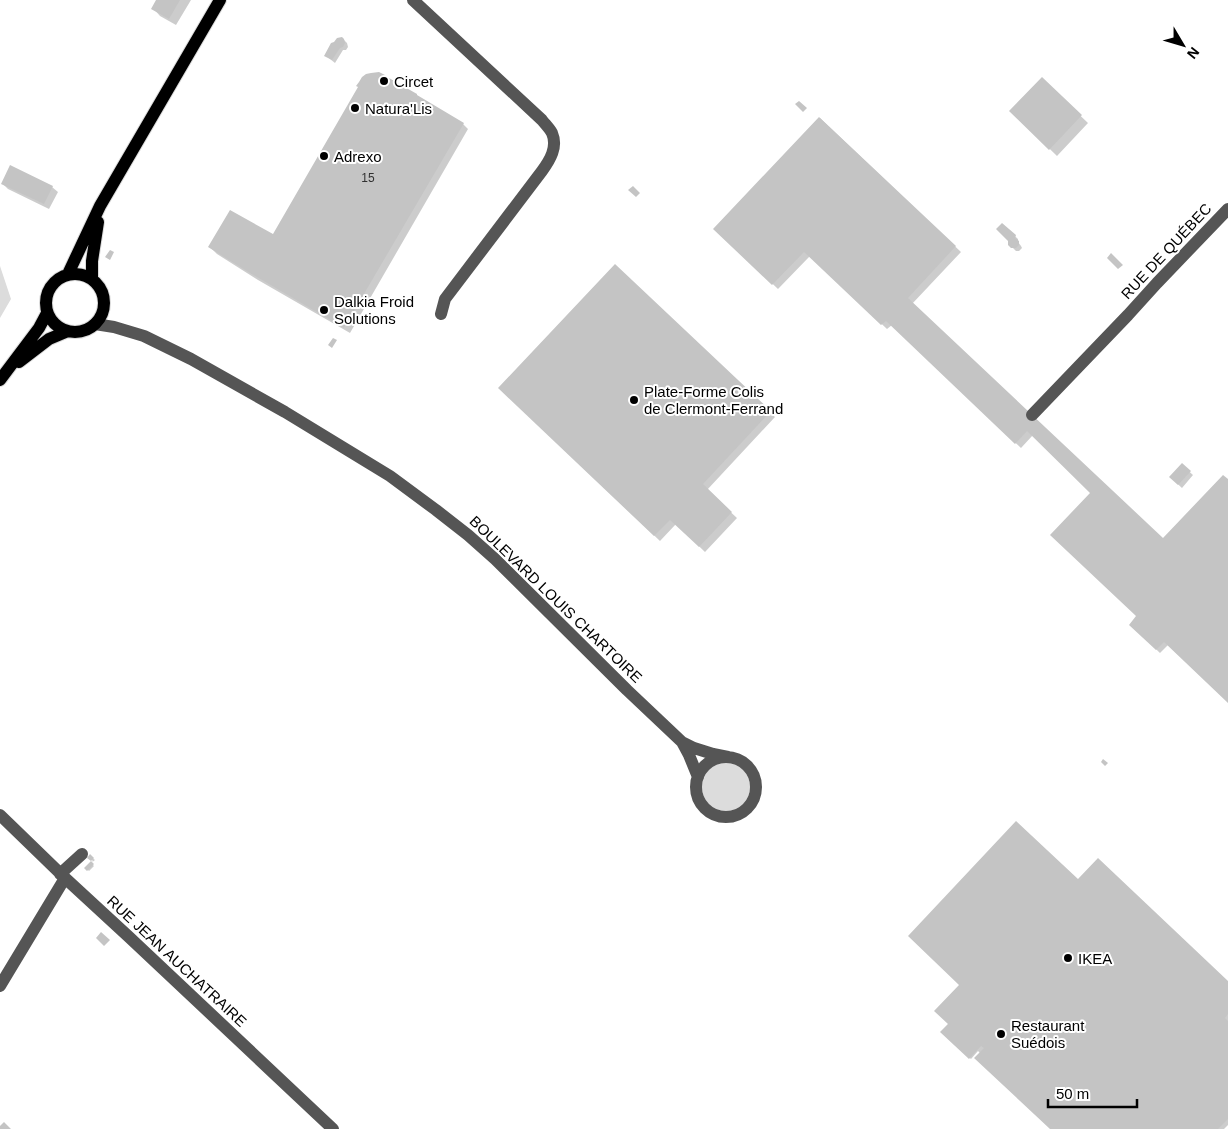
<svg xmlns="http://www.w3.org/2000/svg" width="1228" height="1129" viewBox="0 0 1228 1129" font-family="Arial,sans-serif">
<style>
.green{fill:#dcdcdc}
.shadow{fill:#0003}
.building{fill:#c4c4c4}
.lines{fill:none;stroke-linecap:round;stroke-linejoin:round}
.major-casing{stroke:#dbdbdb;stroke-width:14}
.minor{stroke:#555;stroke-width:12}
.major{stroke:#000;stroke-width:12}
.poi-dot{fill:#000;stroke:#fff;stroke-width:2}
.labels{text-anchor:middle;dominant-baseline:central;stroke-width:4;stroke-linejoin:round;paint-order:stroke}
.number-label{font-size:12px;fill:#313131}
.poi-label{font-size:15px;fill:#000;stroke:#fff;text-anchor:start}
.street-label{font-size:15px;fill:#000;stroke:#fff}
</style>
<rect width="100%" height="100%" fill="#fff"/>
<path class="green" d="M 0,266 L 11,299 L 0,318 Z
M702 787a24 24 0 1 1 48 0a24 24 0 1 1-48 0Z"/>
<path class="shadow" d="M 158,0 L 191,0 L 176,25 L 160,16 L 153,8 Z
M 344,40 L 347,43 L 348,47 L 346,50 L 343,50 L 335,63 L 325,55 Z
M 384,76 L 389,81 L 463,124 L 468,129 L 350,333 L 258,280 L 217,254 L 210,247 L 273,236 Z
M 1042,79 L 1088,123 L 1057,156 L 1011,111 Z
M 820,118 L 961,252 L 912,304 L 1163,539 L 1228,481 L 1228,702 L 1168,645 L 1160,653 L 1134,628 L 1138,617 L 1092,493 L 1033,435 L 1021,448 L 892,325 L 887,329 L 810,256 L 778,289 L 715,229 Z
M 3,184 L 52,187 L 58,192 L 49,209 L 8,189 Z
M 1002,224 L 1018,239 L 1018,242 L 1021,246 L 1022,248 L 1019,251 L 1016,251 L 1010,245 Z
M 615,266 L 775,417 L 707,490 L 737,518 L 705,552 L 676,524 L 660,541 L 499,388 Z
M 1182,465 L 1193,475 L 1182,488 L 1170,477 Z
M 90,856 L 95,860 L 91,863 L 94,866 L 89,871 L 86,868 L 93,861 L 89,858 Z
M 1078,881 L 1228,983 L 1228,1125 L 1224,1129 L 1052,1129 L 978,1051 L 971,1059 L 941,1032 Z"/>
<path class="building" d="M 156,0 L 180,0 L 169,19 L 151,9 Z
M 342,37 L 344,39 L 345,43 L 343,47 L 340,48 L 332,60 L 324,56 L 331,43 L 334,42 L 337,38 Z
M 379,72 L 385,75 L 384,77 L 388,79 L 389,78 L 417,94 L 417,95 L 464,123 L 344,328 L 250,273 L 208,247 L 230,210 L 273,234 L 358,87 L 356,86 L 359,82 L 362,77 L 366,74 L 371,73 Z
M 1042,77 L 1082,115 L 1049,150 L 1009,111 Z
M 799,101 L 807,108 L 803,112 L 795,104 Z
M 819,117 L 956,246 L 908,298 L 1163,538 L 1223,475 L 1228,479 L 1228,703 L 1164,642 L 1156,650 L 1129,625 L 1136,616 L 1050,535 L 1090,493 L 1027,431 L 1015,444 L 886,321 L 881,325 L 804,252 L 772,285 L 713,229 Z
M 10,165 L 53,186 L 44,204 L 1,184 Z
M 633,186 L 640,193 L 636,197 L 628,190 Z
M 1002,223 L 1016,235 L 1015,238 L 1019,241 L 1019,245 L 1016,248 L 1011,248 L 1008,245 L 1008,241 L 996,229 Z
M 110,250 L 114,252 L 110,260 L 105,257 Z
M 1111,253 L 1123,265 L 1118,269 L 1107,258 Z
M 615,264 L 771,411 L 703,484 L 732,512 L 699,547 L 670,520 L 654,536 L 498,388 Z
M 333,338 L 337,340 L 332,348 L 328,345 Z
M 1182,463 L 1191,471 L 1178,485 L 1169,477 Z
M 1103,759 L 1108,763 L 1105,766 L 1101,762 Z
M 1016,821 L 1078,879 L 1098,858 L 1228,981 L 1228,1014 L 1225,1018 L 1228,1021 L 1228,1119 L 1218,1129 L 1050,1129 L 974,1058 L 984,1048 L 981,1046 L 969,1059 L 940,1032 L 948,1024 L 934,1011 L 959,985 L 908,936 Z
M 90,854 L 94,858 L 91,861 L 87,858 Z
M 91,861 L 94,864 L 87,871 L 84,868 Z
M 101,932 L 110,940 L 104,946 L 96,938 Z
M 4,1122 L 11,1129 L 0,1129 L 0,1126 Z"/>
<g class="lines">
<g class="major-casing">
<path id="major" d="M46 303a29 29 0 1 1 58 0a29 29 0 1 1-58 0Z
M 68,274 L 100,206 L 220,0
M 92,279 L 92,261 L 98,222
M 19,362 L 49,339 L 68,331
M 0,380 L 39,328 L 47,313"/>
</g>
<path class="minor" d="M 413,0 L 542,120 C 545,124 550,129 552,133 C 558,147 550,160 542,171 L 445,299 L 441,314
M 95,324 L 114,327 L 144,336 L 191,359 L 285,412 L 390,476 L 436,510 L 468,535 L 495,559 L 627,690 L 682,742 L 694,748 L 713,754 L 728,757
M 1032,415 L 1128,315 L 1157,283 L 1228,209
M 682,742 L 689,755 L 698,777
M696 787a30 30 0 1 1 60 0a30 30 0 1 1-60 0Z
M 0,815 L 65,878 L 129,937 L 333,1129
M 60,874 L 82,854
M 0,986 L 65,878"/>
<use href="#major" class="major"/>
</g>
<g class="poi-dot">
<circle cx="384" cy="81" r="5"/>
<circle cx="355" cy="108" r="5"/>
<circle cx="324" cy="156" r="5"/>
<circle cx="324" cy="310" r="5"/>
<circle cx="634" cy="400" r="5"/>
<circle cx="1068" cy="958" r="5"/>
<circle cx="1001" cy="1034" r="5"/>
</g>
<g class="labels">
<g class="number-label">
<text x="368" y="178">15</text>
</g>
<g class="poi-label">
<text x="394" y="81">Circet</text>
<text x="365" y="108">Natura'Lis</text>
<text x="334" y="156">Adrexo</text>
<text x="334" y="301">Dalkia Froid<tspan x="334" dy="17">Solutions</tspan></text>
<text x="644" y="391">Plate-Forme Colis<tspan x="644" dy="17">de Clermont-Ferrand</tspan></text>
<text x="1078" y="958">IKEA</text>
<text x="1011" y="1025">Restaurant<tspan x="1011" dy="17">Suédois</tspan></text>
</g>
<g class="street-label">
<text transform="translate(1166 251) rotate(-47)">RUE DE QUÉBEC</text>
<text transform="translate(556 599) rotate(44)">BOULEVARD LOUIS CHARTOIRE</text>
<text transform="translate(177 961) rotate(43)">RUE JEAN AUCHATRAIRE</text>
</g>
</g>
<g transform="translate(1183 45) rotate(128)" stroke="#ffffff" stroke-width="4" paint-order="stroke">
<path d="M0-4L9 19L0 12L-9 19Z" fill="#000000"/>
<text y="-8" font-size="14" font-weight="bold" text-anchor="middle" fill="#000000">N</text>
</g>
<path d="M1048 1099v8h89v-8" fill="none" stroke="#000000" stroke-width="2.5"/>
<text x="1056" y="1099" font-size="15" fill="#000000" stroke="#ffffff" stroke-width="4" paint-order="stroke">50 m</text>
</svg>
